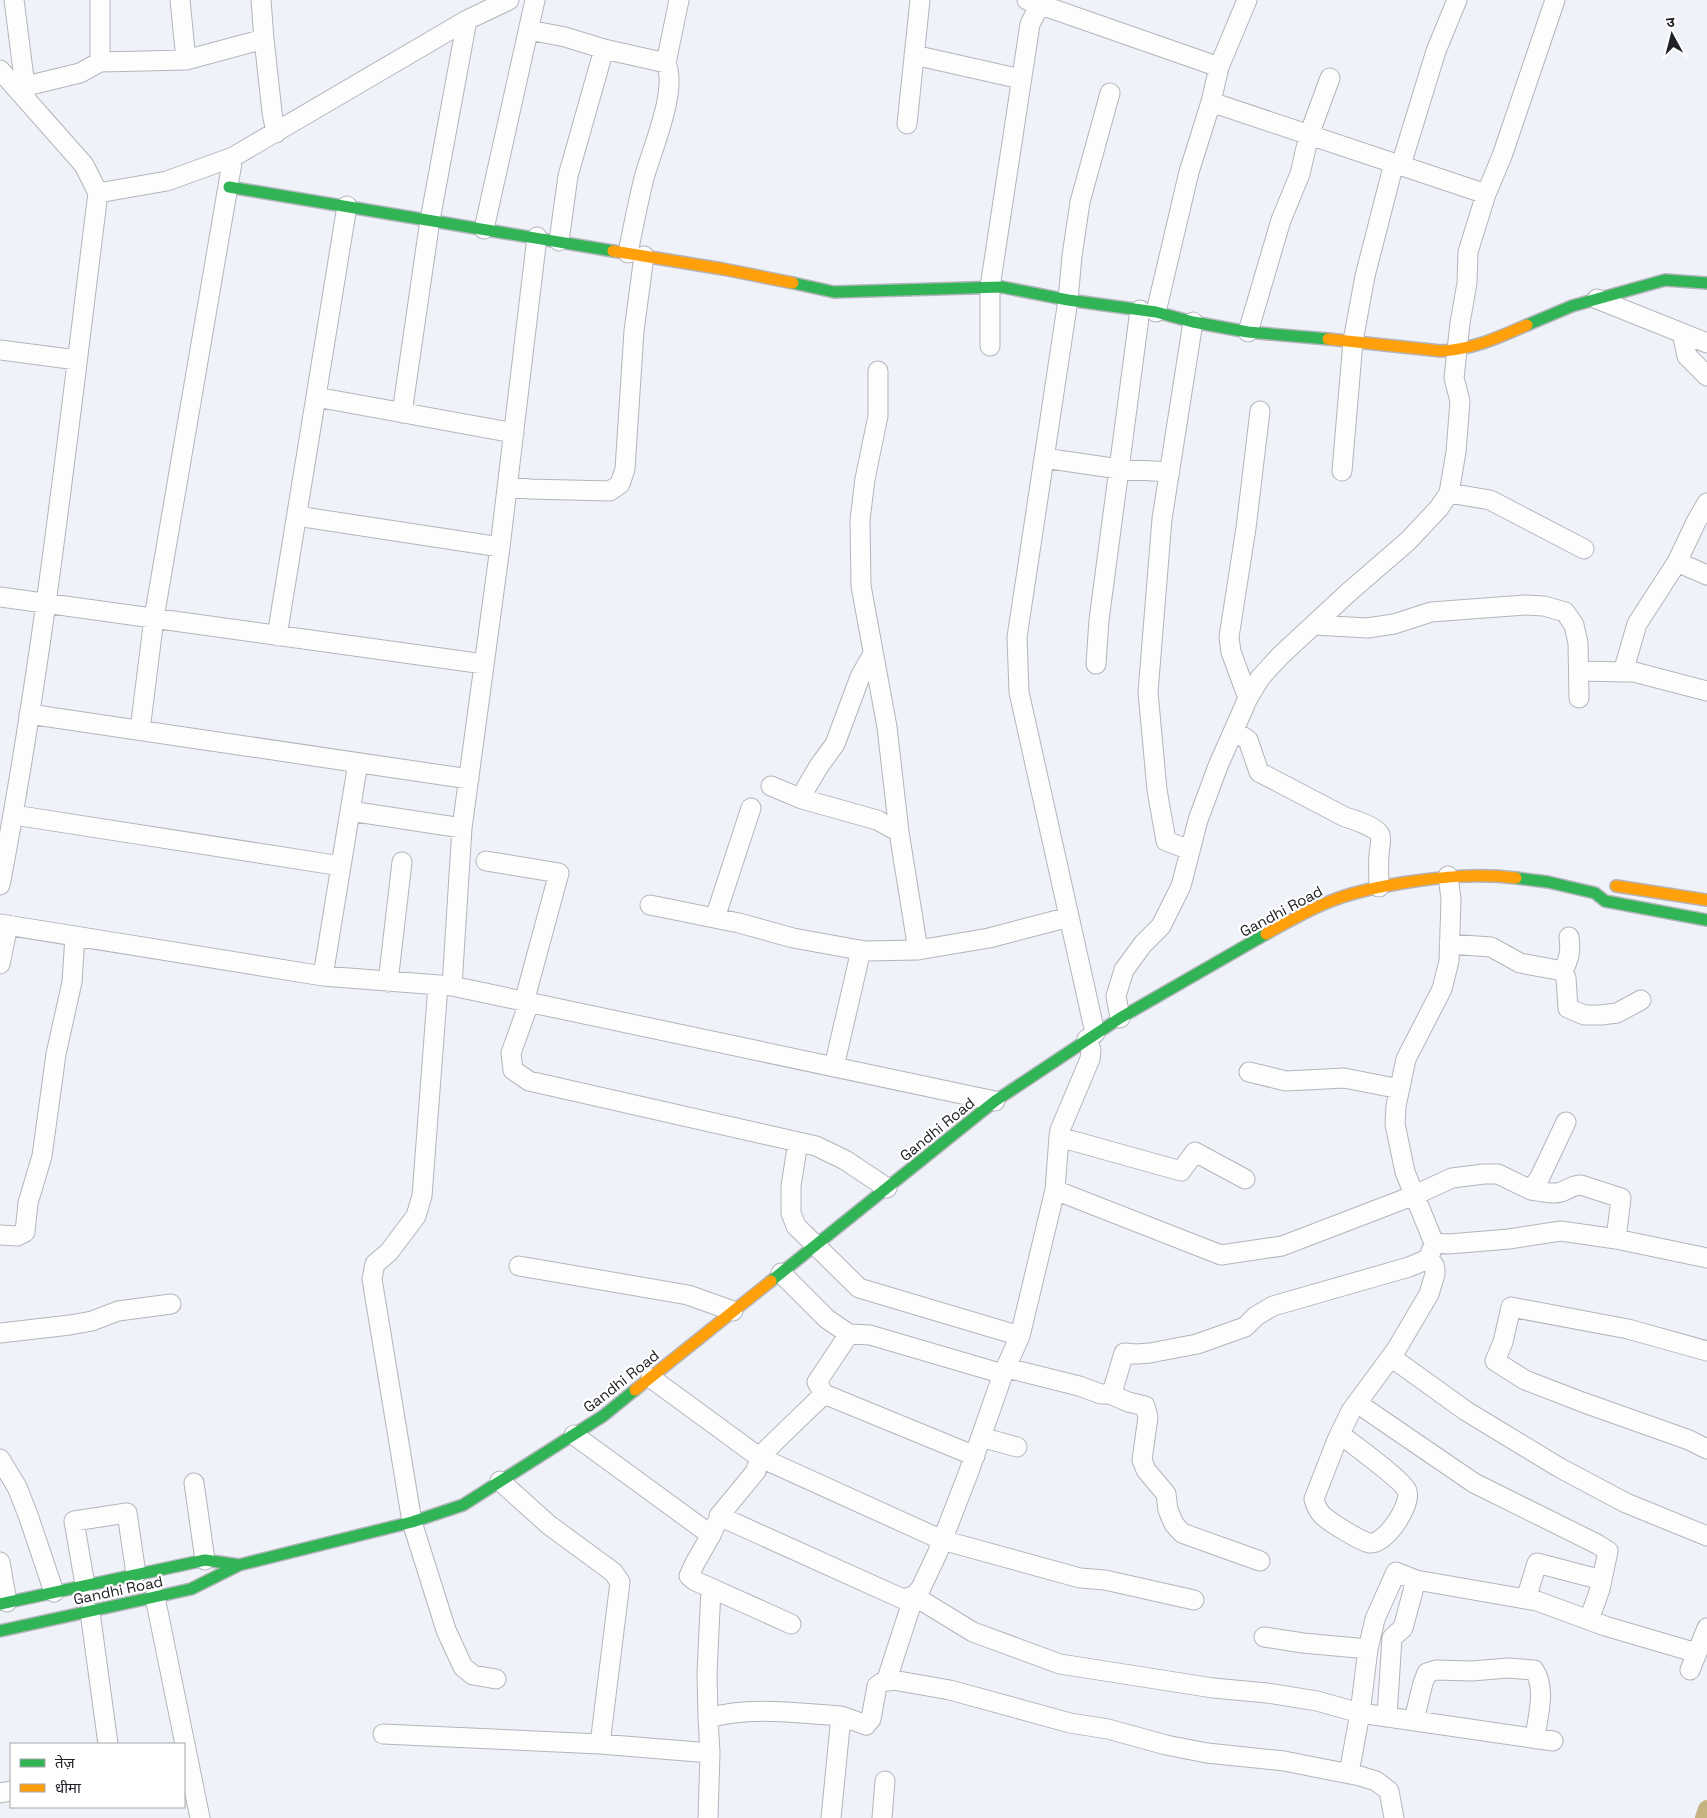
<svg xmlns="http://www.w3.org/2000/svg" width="1707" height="1818" viewBox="0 0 1707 1818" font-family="'Space Grotesk','Noto Sans Devanagari',sans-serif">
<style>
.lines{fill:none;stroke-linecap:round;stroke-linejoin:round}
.canal{stroke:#c5b480;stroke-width:18}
.street-casing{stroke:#b4b5bb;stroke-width:21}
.fast-casing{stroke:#b4b5bb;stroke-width:14}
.slow-casing{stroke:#b4b5bb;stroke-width:14}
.street{stroke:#fdfdfe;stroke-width:19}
.fast{stroke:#30b455;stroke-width:11}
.slow{stroke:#ff9f0a;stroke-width:11}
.labels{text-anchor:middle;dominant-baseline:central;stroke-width:4.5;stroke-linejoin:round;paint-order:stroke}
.street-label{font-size:15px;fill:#202126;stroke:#fff}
</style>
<rect width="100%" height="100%" fill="#f0f2fa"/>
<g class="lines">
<path class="canal" d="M 1704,1818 L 1707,1809"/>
<g class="street-casing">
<path id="street" d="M 14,0 L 25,86
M 100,0 L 100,62
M 180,0 L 186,60
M 1027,0 L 1219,67
M 529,30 L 565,37 L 604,49 L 666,63 L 679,0
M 264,39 L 272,112 L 276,133
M 914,55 L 1012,77
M 0,70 L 84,165 L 98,193
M 18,88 L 80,73 L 100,62 L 186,60 L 264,39 L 261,0
M 1211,102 L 1486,194 L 1468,252 L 1467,283 L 1460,323 L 1454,378 L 1460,401 L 1456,452 L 1449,493
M 907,124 L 920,0
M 1401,165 L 1436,51 L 1457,0
M 1486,194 L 1502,156 L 1555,0
M 484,229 L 535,0
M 559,241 L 568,176 L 604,49
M 628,253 C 633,228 638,202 644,178 C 652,149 678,90 666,63
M 1597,299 L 1707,343
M 1156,312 L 1189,172 L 1211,102 L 1219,67 L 1247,0
M 1248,332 L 1281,220 L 1300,174 L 1309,135 L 1330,78
M 1682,333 L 1687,356 L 1707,376
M 990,346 L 990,287 L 1030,24 L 1040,5
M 0,350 L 77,360
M 878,371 L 878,416 L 865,479 L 860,520 L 861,586 L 887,727 L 899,832 L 918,950
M 316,397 L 514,433
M 402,413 L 430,220 L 467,20
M 1044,458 L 1119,469 L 1170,472
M 1342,471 L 1353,341 L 1365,276 L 1394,163
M 507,487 L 530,489 L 610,491 L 620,484 L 625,469 L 634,331 L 644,256
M 1707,503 L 1696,522 L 1677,562 L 1637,624 L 1623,672 L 1634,672 L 1707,691
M 297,516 L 500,547
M 1677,562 L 1707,575
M 0,597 L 484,664
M 1314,625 L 1367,628 L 1394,624 L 1431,612 L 1525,605 L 1544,606 L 1565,612 L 1574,625 L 1578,643 L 1579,698
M 277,636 L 347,206
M 1096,664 L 1099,620 L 1140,310
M 1579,671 L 1623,672
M 1248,698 L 1231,652 L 1229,637 L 1246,528 L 1260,411
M 29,714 L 469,779
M 140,730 L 154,618 L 233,157
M 1234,731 L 1248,740 L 1259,772 L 1345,817 C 1352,819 1377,827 1380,835 C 1382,841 1379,849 1379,855 C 1378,866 1379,876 1379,887
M 771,786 L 802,799 L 877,820 L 899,832
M 802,799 L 806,788 L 819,766 L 835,744 L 860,677 L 873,654
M 350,811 L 358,763
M 14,815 L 341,866 L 350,811 L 462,828
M 1190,850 L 1166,841 L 1157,790 L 1148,692 L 1162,519 L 1193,322
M 486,861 L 559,873 L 524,1002
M 1448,876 L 1451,899 L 1449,961 L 1442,989 L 1406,1059 L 1396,1106 L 1395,1124 L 1405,1172 L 1434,1243 L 1449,1244 L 1509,1239 L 1561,1231 L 1616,1239 L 1707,1258
M 0,885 C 44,656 69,424 98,193 L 167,181 L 233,157 L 467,20 L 509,0
M 650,905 L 739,923 L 793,938 L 865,951 L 918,950 L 989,938 L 1069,917
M 715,918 L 751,808
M 0,924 L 323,976 L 452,986 L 995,1101
M 1449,944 L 1491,947 L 1520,963 L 1563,971 L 1566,978 L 1568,1008 L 1584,1015 L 1601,1015 L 1617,1013 L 1641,1000
M 0,964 L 8,925
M 1563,971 C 1569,959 1571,951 1569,937
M 323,976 L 341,866
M 388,982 L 402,862
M 438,985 L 422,1196 L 416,1216 L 389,1252 L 375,1264 L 372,1279 L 412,1522 L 446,1630 L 463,1667 L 473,1675 L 496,1679
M 452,986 L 462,828 L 500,547 L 537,237
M 529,1003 L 511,1053 L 513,1070 L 529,1081 L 816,1146 L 845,1160 L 887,1188
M 1120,1018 L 1116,996 L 1124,970 L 1143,944 L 1161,926 L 1181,886 L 1198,820 L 1218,766 L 1248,698 L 1260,678 L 1280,656 L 1349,592 L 1408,541 L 1439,508 L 1449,493 L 1490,500 L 1584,549
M 1095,1033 L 1019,692 L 1017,637 L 1068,300 L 1072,256 L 1080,202 L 1110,93
M 834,1067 L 861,950
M 1249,1072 L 1286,1081 L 1344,1078 L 1400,1089
M 1059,1137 L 1060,1130 L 1090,1059 L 1091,1050 L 1087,1039
M 798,1142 L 791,1186 L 791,1213 L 796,1226 L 859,1288 L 1020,1336 L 1055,1190 L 1059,1137 L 1181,1171 L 1195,1152 L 1245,1179
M 1055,1190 L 1221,1255 L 1282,1246 L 1415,1195 L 1452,1178 L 1484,1174 L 1498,1174 L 1531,1190 L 1540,1177 L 1566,1122
M 1531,1190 C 1540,1191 1552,1195 1561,1192 C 1568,1190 1572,1185 1581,1185 L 1621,1198 L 1616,1239
M 0,1235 L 17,1236 L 25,1232 L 28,1203 L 42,1156 L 56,1054 L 72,982 L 75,936
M 519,1266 L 688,1295 L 733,1311
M 781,1273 L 827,1319 L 849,1334 L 817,1382 L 824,1394 L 975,1456
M 0,1333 L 70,1325 L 92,1321 L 118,1311 L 171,1304
M 849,1334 L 870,1335 L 1003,1374
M 1707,1351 L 1628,1329 L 1511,1307 L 1503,1342 L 1495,1361 L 1525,1380 L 1582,1402 L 1689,1440 L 1707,1449
M 1391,1357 L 1466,1411 L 1560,1468 L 1626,1503 L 1707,1536
M 1007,1368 L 1079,1386 L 1101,1394 L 1110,1394 L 1114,1386 L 1124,1353 L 1137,1354 L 1150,1353 L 1197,1344 L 1245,1327 L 1256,1316 L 1273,1306 L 1409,1267 L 1428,1259 L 1432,1249
M 651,1378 L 759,1457 L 756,1471 L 719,1516 L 903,1599 L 914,1596 L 921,1588 L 937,1554 L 968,1474 L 1003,1374 L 1020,1336
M 824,1394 L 759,1457 L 942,1540 L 1080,1578 L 1105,1580 L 1194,1600
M 1110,1394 L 1128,1402 L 1145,1406 L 1148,1417 L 1142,1460 L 1146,1470 L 1166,1494 L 1168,1510 L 1174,1524 L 1182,1533 L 1260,1561
M 1357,1403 L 1474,1483 L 1597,1544 L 1608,1551 L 1600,1589 L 1589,1620
M 1340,1434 C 1352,1444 1403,1480 1407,1491 C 1412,1505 1385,1545 1370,1543 C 1361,1542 1330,1522 1323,1516 C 1318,1511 1316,1506 1314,1499 L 1337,1440 L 1351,1411 L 1396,1350 L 1429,1294 L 1435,1274 L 1435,1269 L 1434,1265 L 1428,1259
M 574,1435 L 711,1535 L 716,1524
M 981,1437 L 1017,1447
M 0,1459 L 17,1487 L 28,1515 L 54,1592
M 500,1481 L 549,1525 L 613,1572 L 620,1582 L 600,1744
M 194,1483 L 205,1560
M 0,1562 L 7,1602
M 85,1585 L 74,1521 L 127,1513 L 136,1574
M 711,1588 L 791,1624
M 155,1597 L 200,1818
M 1526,1599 L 1537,1563 L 1602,1580
M 90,1612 L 108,1744
M 1368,1649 L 1375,1619 L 1396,1572 L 1416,1580 L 1537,1601 L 1605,1626 L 1697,1653
M 1690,1670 L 1707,1628
M 889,1681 L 887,1679 L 914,1596 L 973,1632 L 1060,1664 L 1213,1688 L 1267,1693 L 1317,1701 L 1360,1713 L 1368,1649 L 1303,1643 L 1264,1637
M 841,1716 L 866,1725 L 871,1719 L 877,1686 L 887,1679 L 950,1690 L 1070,1723 L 1108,1729 L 1166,1745 L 1207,1753 L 1284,1761 L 1360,1776 L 1376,1781 L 1389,1791 L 1394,1818
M 1387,1716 L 1392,1638 L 1403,1628 L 1416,1580
M 708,1718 L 707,1674 L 711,1588 L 695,1581 L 689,1576 L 695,1563 L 711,1535
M 1414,1720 L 1423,1683 L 1427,1673 L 1436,1670 L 1472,1671 L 1508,1668 L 1534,1670 C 1547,1689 1537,1718 1535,1739
M 383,1734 L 600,1744 L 710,1753
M 1349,1773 L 1360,1713 L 1553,1741
M 0,1793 L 11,1791
M 708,1818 L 710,1753 L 708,1718 C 751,1706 796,1713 841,1716 L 831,1818
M 882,1818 L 885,1781"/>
</g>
<g class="fast-casing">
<path id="fast" d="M 229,187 L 613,251
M 793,283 L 834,292 L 1002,287 L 1068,300 L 1156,312 L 1193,322 L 1248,332 L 1328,339
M 1527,325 L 1572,306 L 1665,280 L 1707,283
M 1516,878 L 1548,882 L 1595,893 L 1605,901 L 1707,920
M 771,1281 L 995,1101 L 1120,1018 L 1266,934
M 0,1604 L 205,1560 L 239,1565
M 0,1631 L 191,1589 L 239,1565 L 412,1522 L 463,1505 L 603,1416 L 635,1390"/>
</g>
<g class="slow-casing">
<path id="slow" d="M 613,251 L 723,269 L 793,283
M 1328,339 L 1441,351 C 1474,349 1497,338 1527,325
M 1616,886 L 1707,900
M 1266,934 C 1287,922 1308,910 1331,901 C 1353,892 1378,887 1402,883 C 1440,877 1477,873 1516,878
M 635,1390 L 771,1281"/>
</g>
<use href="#street" class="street"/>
<use href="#fast" class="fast"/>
<use href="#slow" class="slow"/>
</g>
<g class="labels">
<g class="street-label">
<text transform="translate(1281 911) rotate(-28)">Gandhi Road</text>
<text transform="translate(937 1129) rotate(-39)">Gandhi Road</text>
<text transform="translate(621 1381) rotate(-38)">Gandhi Road</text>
<text transform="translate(118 1590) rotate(-12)">Gandhi Road</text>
</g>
</g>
<rect x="10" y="1743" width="175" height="65" fill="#ffffff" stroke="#a6a6a8"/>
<rect x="20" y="1759" width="25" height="8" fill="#30b455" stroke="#a6a6a8"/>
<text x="55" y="1768" font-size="15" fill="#202126">तेज़</text>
<rect x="20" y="1784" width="25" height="8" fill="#ff9f0a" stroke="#a6a6a8"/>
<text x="55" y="1793" font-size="15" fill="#202126">धीमा</text>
<g transform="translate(1672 35) rotate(353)" stroke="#ffffff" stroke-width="4" paint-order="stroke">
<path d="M0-4L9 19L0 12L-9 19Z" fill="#202126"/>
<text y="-8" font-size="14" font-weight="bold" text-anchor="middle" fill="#202126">उ</text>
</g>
</svg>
